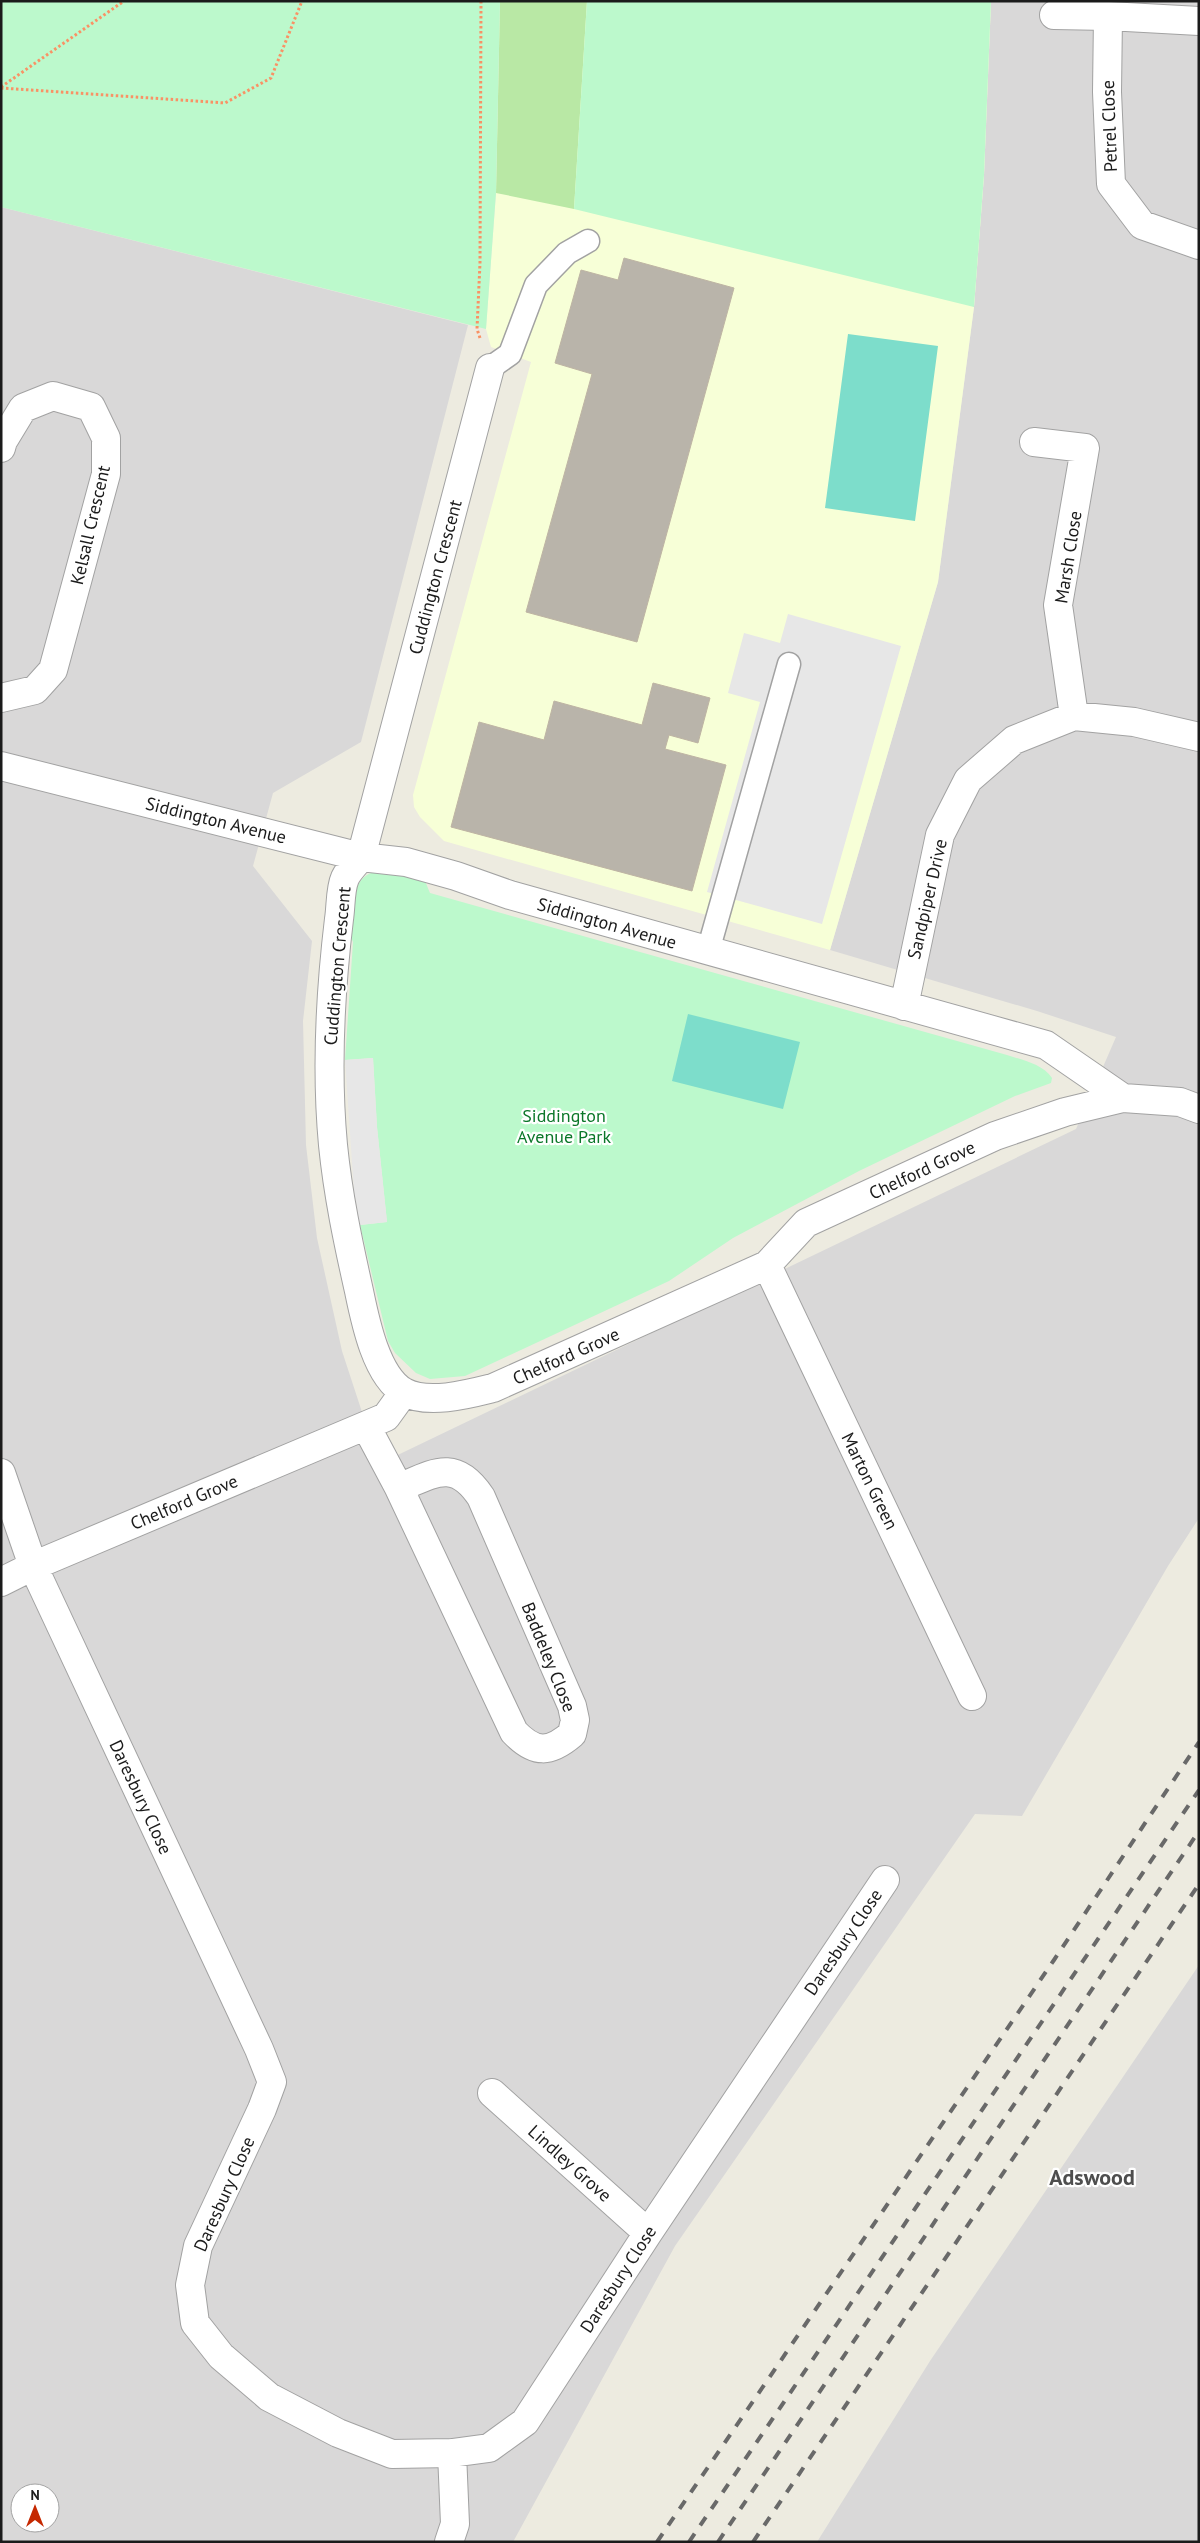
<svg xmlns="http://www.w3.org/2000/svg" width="1200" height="2543" viewBox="0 0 1200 2543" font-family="'PT Sans',sans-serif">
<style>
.residential{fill:#d9d8d8;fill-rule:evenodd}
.education{fill:#f7ffd7}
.grass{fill:#b9e8a5}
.park{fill:#bcf9cc}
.pitch{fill:#7dddcb}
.parking{fill:#e7e7e7}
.building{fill:#b9b4aa;stroke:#beb4a3}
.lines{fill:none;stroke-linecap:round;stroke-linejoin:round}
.lane-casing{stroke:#a2a2a2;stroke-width:25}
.street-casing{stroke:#a2a2a2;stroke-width:30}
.path{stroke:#f99265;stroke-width:3;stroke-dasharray:2.5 2.5;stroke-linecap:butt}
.lane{stroke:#fff;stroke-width:22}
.street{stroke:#fff;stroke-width:28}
.rail{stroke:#696969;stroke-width:4;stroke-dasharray:10 10;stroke-linecap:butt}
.labels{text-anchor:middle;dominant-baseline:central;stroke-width:4.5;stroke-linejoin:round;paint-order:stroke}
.street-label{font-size:18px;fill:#1b1b1b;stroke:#fff}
.park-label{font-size:18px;fill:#0b7729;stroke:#fff}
.district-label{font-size:22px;font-weight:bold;fill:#4e4e4e;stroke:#fff}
</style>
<rect width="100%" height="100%" fill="#edebe0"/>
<path class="residential" d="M 991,1 L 1199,1 L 1199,1518 L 1168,1566 L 1022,1816 L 975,1814 L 675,2246 L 513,2542 L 1,2542 L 1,207 L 468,325 L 361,742 L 273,793 L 253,866 L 312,941 L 303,1021 L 306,1145 L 317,1238 L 342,1351 L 379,1464 L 1076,1129 L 1116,1037 L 1037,1011 L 830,950 L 938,582 L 974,307 L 984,175 ZM 20,2493 L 50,2493 L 50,2523 L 20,2523 Z
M 1199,1965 L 1199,2542 L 817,2542 L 930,2361 Z"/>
<path class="education" d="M 500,1 L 991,1 L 984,175 L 974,307 L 938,582 L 830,950 L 444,841 L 420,817 L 414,807 L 413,795 L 531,362 L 491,347 L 486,329 L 496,193 Z"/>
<path class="grass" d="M 500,1 L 587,1 L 574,209 L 496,193 Z"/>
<path class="park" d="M 1,1 L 500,1 L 496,193 L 486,329 L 1,207 Z
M 587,1 L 991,1 L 984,175 L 974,307 L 574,209 Z
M 385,870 L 425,881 L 430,893 L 1007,1055 C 1022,1060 1043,1064 1052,1078 L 1051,1083 L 1015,1096 L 859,1171 L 733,1238 L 669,1281 L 465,1376 L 430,1379 L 416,1373 L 395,1353 L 388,1341 L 360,1225 L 387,1222 L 377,1127 L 373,1058 L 345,1060 L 353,942 C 347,929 350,921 352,907 C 356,885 360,872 385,870 Z"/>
<path class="pitch" d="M 848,334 L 938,346 L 915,521 L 825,508 Z
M 688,1014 L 800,1042 L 783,1109 L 672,1081 Z"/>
<path class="parking" d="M 788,614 L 901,646 L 822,924 L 707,892 L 760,702 L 728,693 L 744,633 L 780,643 Z
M 373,1058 L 377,1127 L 387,1222 L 360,1225 L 354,1191 L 345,1060 Z"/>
<path class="building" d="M 624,258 L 734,288 L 637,642 L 526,612 L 592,374 L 555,363 L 581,270 L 618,280 Z
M 653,683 L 710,698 L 698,743 L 669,735 L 665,749 L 726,765 L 692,891 L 451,827 L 479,722 L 544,740 L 554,701 L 642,725 Z"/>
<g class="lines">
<g class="lane-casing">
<path id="lane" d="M 490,368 L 510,354 L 536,285 L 567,253 L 588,241
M 708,951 L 789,664"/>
</g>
<g class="street-casing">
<path id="street" d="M 1054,15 L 1108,16
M 1199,21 L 1108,16 L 1107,92 L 1111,184 L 1142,225 L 1199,245
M 490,368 L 361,857 C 356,863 348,871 345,878 C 340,889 341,907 339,919 C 330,994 326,1070 333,1145 C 338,1195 348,1242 359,1291 C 365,1320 376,1376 404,1392 C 428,1405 469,1394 493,1388 L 767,1265 L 806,1223 L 995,1136 L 1065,1112 L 1123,1098
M 1034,442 L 1085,448 L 1058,605 L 1074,716
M 1,448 L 3,441 L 23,408 L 53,396 L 91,407 L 106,438 L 106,474 L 53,670 L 35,690 L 1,698
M 1,766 L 361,857 L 406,862 L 456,876 L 510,895 L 1046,1045 L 1123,1098 L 1180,1102 L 1199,1109
M 904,1006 L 940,835 L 968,780 L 1014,740 L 1074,716 L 1134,722 L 1199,737
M 767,1265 L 972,1696
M 366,1426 L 399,1488 C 434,1473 455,1458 481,1497 L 572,1706 L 575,1720 L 572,1734 C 550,1753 535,1754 514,1732 L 399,1488
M 1,1473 L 33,1566 L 259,2049 L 272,2082 L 262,2109 L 198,2246 L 190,2285 L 195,2323 L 221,2356 L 269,2397 L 338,2433 L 392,2454 L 452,2453 L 489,2448 L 525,2422 L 648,2233 L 885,1880
M 1,1582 L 33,1566 L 386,1417 L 404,1392
M 492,2093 L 648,2233
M 449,2542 L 455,2524 L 452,2453"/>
</g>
<path class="path" d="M 1,87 L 124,1
M 1,88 L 225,103 L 271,78 L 302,1
M 480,338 L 477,329 L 480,263 L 481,1"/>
<use href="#lane" class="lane"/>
<use href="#street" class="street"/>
<path class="rail" d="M 657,2542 L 1054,1960 L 1199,1742
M 689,2542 L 1199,1790
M 718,2542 L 1199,1831
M 753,2542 L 1199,1884"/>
</g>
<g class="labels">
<g class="street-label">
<text transform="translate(1109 126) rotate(-92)">Petrel Close</text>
<text transform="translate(90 525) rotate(-77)">Kelsall Crescent</text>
<text transform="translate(1068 557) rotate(-81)">Marsh Close</text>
<text transform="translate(435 577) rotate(-75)">Cuddington Crescent</text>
<text transform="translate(216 820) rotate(14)">Siddington Avenue</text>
<text transform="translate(927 899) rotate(-77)">Sandpiper Drive</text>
<text transform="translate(607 923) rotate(16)">Siddington Avenue</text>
<text transform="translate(337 966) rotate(-85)">Cuddington Crescent</text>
<text transform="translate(922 1170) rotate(-25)">Chelford Grove</text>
<text transform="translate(566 1356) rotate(-24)">Chelford Grove</text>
<text transform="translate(870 1481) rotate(64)">Marton Green</text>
<text transform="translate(184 1502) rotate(-23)">Chelford Grove</text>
<text transform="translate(549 1657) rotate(68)">Baddeley Close</text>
<text transform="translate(141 1797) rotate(65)">Daresbury Close</text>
<text transform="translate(843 1942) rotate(-56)">Daresbury Close</text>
<text transform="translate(570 2163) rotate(42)">Lindley Grove</text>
<text transform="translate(224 2194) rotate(-66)">Daresbury Close</text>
<text transform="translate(618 2279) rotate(-57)">Daresbury Close</text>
</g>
<g class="park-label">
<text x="564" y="1115">Siddington<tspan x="564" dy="21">Avenue Park</tspan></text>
</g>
<g class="district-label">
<text x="1092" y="2177">Adswood</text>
</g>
</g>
<rect width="1200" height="2543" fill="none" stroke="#1b1b1b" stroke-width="5"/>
<g transform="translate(35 2508)"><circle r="24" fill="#ffffff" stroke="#a4a4a4"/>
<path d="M0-4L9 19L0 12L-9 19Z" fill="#c52801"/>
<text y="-8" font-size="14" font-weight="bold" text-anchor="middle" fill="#1b1b1b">N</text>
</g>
</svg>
